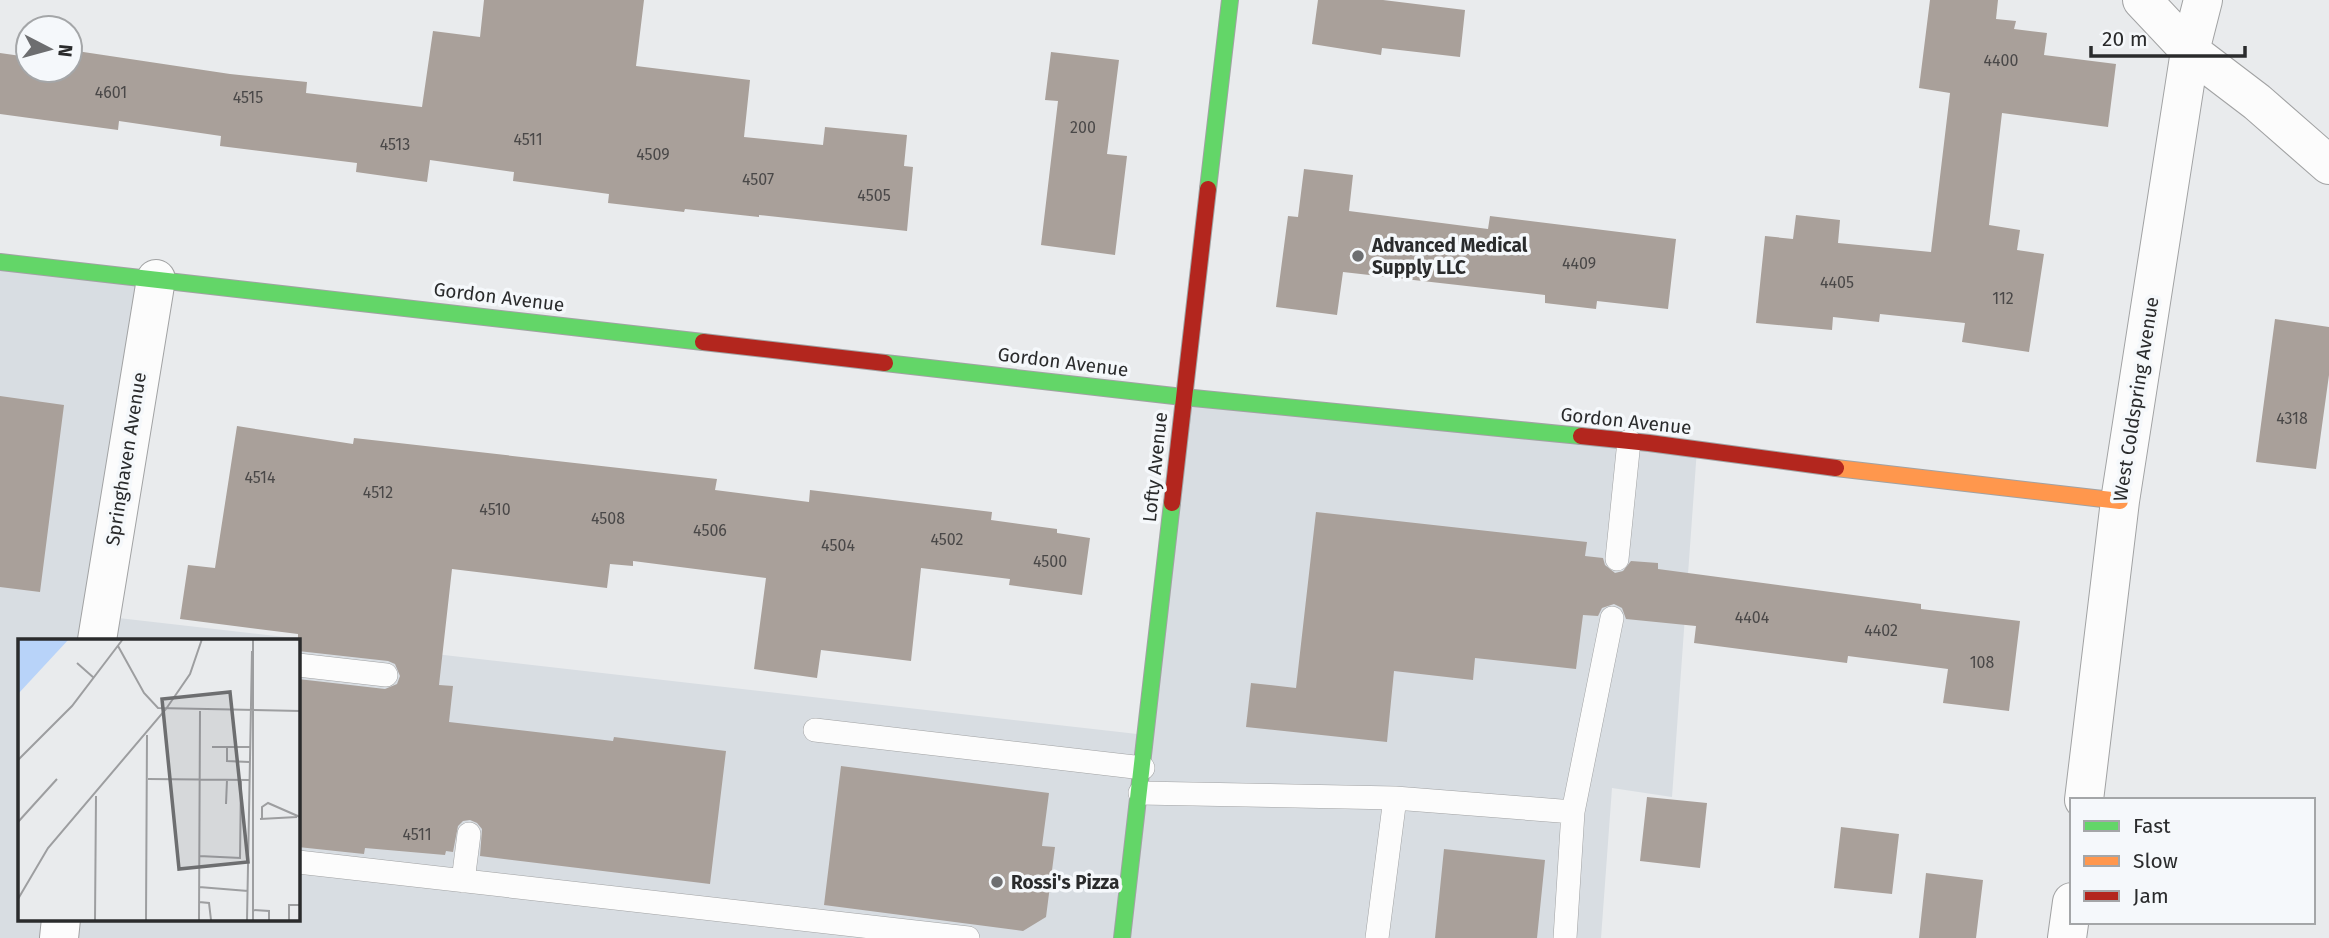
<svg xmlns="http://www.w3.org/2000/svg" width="2329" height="938" viewBox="0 0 2329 938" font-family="'Fira Sans',sans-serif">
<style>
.built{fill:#d8dde2;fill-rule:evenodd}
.building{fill:#a9a09a}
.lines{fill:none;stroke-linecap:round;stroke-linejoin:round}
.lane-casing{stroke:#a1a2a3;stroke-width:24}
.street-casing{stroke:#a1a2a3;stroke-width:40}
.fast-casing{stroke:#a1a2a3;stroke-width:18}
.slow-casing{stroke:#a1a2a3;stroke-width:18}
.jam-casing{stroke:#a1a2a3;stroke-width:18}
.lane{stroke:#fcfcfc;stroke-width:23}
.street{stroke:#fcfcfc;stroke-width:38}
.fast{stroke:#63d668;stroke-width:16}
.slow{stroke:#ff974d;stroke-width:16}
.jam{stroke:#b3261e;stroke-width:16}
.poi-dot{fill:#6d6e70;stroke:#f5f8fb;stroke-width:2.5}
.labels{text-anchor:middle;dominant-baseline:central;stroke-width:7;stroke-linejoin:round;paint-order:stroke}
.number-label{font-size:16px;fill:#4a4848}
.poi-label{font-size:19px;font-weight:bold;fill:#2a2b2c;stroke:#f5f8fb;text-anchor:start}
.street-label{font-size:19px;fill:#2a2b2c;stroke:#f5f8fb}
.inset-road{fill:none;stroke:#9d9ea0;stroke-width:2}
.view{fill:#6d6e70;fill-opacity:0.15;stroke:#6d6e70;stroke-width:3.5}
.inset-edge{fill:none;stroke:#2a2b2c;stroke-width:3.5}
</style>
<rect width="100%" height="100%" fill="#e9ebed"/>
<path class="built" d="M 0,262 L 156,279 L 101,616 L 1146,735 L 1183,397 L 1697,449 L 1672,797 L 1612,788 L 1601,938 L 0,938 ZM 19,640 L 298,640 L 298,919 L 19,919 Z"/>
<path class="building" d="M 484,0 L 644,0 L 636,66 L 750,80 L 744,137 L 823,145 L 825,127 L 907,135 L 904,166 L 913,167 L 907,231 L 759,215 L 759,217 L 685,209 L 684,212 L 608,203 L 609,194 L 513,181 L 514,172 L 430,160 L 427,182 L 356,172 L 357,163 L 220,146 L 221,136 L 119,121 L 118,130 L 0,114 L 0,53 L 28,57 L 28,70 L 70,70 L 70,50 L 230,74 L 307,82 L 306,93 L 422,107 L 433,31 L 480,37 Z
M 1318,0 L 1383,0 L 1465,10 L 1460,57 L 1382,48 L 1381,55 L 1312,44 Z
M 1930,0 L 1998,0 L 1996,19 L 2016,21 L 2014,29 L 2047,33 L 2044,55 L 2116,64 L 2108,127 L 2002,113 L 1989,225 L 2020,230 L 2017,250 L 2044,254 L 2029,352 L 1962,342 L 1965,323 L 1880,314 L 1879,322 L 1833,317 L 1832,330 L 1756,323 L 1765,236 L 1793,239 L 1796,215 L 1840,220 L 1838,243 L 1931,252 L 1950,93 L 1919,88 Z
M 1051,52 L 1119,60 L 1107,154 L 1127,156 L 1115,255 L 1041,245 L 1058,101 L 1045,100 Z
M 1304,169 L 1353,175 L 1349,211 L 1488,229 L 1490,216 L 1676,239 L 1668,309 L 1597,301 L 1596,309 L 1545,303 L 1545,295 L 1343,272 L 1337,315 L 1276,307 L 1288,216 L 1298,217 Z
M 2275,319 L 2329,327 L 2329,375 L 2316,469 L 2256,462 Z
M 0,396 L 64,405 L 40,592 L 0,587 Z
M 237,426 L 353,444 L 354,438 L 717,479 L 715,490 L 809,502 L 810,490 L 992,512 L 991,520 L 1057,529 L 1057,533 L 1090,538 L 1082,595 L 1009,585 L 1010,579 L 921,568 L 911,661 L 821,650 L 817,678 L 754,669 L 766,578 L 633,561 L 633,566 L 610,564 L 607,588 L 452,569 L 439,685 L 453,686 L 449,722 L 613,741 L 614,737 L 726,751 L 710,884 L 480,856 L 482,829 L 477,823 L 470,820 L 463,821 L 458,826 L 453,852 L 446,851 L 445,855 L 365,848 L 364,854 L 298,847 L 298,679 L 385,689 L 397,684 L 400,676 L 395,664 L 388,661 L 298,651 L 298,634 L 180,619 L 188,565 L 215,568 Z
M 1316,512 L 1587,542 L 1585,556 L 1603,558 L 1605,565 L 1615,573 L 1623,571 L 1631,561 L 1658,563 L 1658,569 L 1921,604 L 1921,609 L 2020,621 L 2009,711 L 1943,703 L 1948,669 L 1848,656 L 1847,663 L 1694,643 L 1696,626 L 1626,619 L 1622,608 L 1614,604 L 1602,608 L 1598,616 L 1583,615 L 1576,669 L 1475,658 L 1473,680 L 1394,671 L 1387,742 L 1246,727 L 1251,683 L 1296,688 Z
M 841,766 L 1049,793 L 1042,846 L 1055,847 L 1046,917 L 1023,931 L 824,905 Z
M 1647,797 L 1707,803 L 1700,868 L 1640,861 Z
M 1841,827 L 1899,834 L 1892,894 L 1834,888 Z
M 1444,849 L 1545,860 L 1537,938 L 1435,938 Z
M 1926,873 L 1983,880 L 1976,938 L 1919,938 Z"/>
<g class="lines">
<g class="lane-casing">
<path id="lane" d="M 1617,559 L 1629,441
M 298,665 L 386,675
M 815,730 L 1143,768
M 1140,793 L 1395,798
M 298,862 L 968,938
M 463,881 L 469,834
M 1377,938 L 1395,798 L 1573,812
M 1565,938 L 1573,812 L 1612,618"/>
</g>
<g class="street-casing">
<path id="street" d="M 2142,0 L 2190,51 L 2257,102 L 2329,165
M 97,640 L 156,279
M 2084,800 L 2120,501 L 2190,51 L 2203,0
M 59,938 L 61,919
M 2067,938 L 2072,902"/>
</g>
<g class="fast-casing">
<path id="fast" d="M 1208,189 L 1230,0
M 0,262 L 703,342
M 885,363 L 1183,397 L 1581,436
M 1122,938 L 1172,503"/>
</g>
<g class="slow-casing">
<path id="slow" d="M 1836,468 L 2120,501"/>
</g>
<g class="jam-casing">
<path id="jam" d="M 703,342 L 885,363
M 1581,436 L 1649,443 L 1836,468
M 1172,503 L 1208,189"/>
</g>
<use href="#lane" class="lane"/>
<use href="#street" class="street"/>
<use href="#fast" class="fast"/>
<use href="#slow" class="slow"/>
<use href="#jam" class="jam"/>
</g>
<g class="poi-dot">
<circle cx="1358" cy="256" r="7"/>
<circle cx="997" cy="882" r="7"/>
</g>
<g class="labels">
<g class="number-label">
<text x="2001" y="60">4400</text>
<text x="111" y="92">4601</text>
<text x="248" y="97">4515</text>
<text x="1083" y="127">200</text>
<text x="528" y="139">4511</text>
<text x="395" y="144">4513</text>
<text x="653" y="154">4509</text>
<text x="758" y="179">4507</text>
<text x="874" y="195">4505</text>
<text x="1579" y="263">4409</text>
<text x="1837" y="282">4405</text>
<text x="2003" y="298">112</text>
<text x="2292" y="418">4318</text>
<text x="260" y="477">4514</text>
<text x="378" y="492">4512</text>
<text x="495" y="509">4510</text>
<text x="608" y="518">4508</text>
<text x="710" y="530">4506</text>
<text x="947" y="539">4502</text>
<text x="838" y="545">4504</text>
<text x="1050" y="561">4500</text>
<text x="1752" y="617">4404</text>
<text x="1881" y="630">4402</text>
<text x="1982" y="662">108</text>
<text x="417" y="834">4511</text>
</g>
<g class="poi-label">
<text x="1372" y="245">Advanced Medical<tspan x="1372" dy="22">Supply LLC</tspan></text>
<text x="1011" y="882">Rossi's Pizza</text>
</g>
<g class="street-label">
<text transform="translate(499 297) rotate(7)">Gordon Avenue</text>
<text transform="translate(1063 362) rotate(7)">Gordon Avenue</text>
<text transform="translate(2136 399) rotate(-81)">West Coldspring Avenue</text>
<text transform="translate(1626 421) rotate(6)">Gordon Avenue</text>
<text transform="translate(126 459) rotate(-81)">Springhaven Avenue</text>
<text transform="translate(1155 467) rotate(-84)">Lofty Avenue</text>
</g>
</g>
<g transform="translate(18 639)">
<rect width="282" height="282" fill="#e9ebed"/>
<path d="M 0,0 L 51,0 L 0,55 Z" fill="#b8d3f9"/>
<path class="inset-road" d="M 235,0 L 235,281M 100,7 L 126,54 L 140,69 L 282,72M 59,24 L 76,39M 194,108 L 232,108M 209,109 L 209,122 L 231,123M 0,121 L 54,67 L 105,0M 130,140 L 232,141M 208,165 L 209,141M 244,179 L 244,168 L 250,164 L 282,178M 242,180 L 279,178M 0,183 L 39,140M 181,217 L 223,219M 222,219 L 223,141M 181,248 L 230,252M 0,260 L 30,209 L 148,70 L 172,35 L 184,0M 181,263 L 191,264 L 193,281M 235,271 L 251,272 L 251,281M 77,281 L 78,157M 128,281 L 129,96M 181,281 L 182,72M 229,281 L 234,12M 271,281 L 271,266 L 282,266"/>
<path class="view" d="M 212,53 L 230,223 L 161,230 L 144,60 Z"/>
<rect width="282" height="282" class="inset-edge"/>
</g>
<rect x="2070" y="798" width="245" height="126" fill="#f5f8fb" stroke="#a4a6a8" stroke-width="2"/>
<rect x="2084" y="821" width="35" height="10" fill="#63d668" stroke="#a4a6a8" stroke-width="2"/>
<text x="2133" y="833" font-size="21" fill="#2a2b2c">Fast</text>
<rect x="2084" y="856" width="35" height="10" fill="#ff974d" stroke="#a4a6a8" stroke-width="2"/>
<text x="2133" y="868" font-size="21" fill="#2a2b2c">Slow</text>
<rect x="2084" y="891" width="35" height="10" fill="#b3261e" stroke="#a4a6a8" stroke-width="2"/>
<text x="2133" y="903" font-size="21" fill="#2a2b2c">Jam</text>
<g transform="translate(49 49) rotate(96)"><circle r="33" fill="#f5f8fb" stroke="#a4a6a8" stroke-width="2"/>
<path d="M0-5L12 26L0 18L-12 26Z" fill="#6d6e70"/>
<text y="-10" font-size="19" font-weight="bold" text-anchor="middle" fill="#2a2b2c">N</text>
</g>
<path d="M2091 46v10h154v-10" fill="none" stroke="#2a2b2c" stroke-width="3.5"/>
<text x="2102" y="46" font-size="21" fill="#2a2b2c" stroke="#f5f8fb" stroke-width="5" paint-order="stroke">20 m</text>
</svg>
